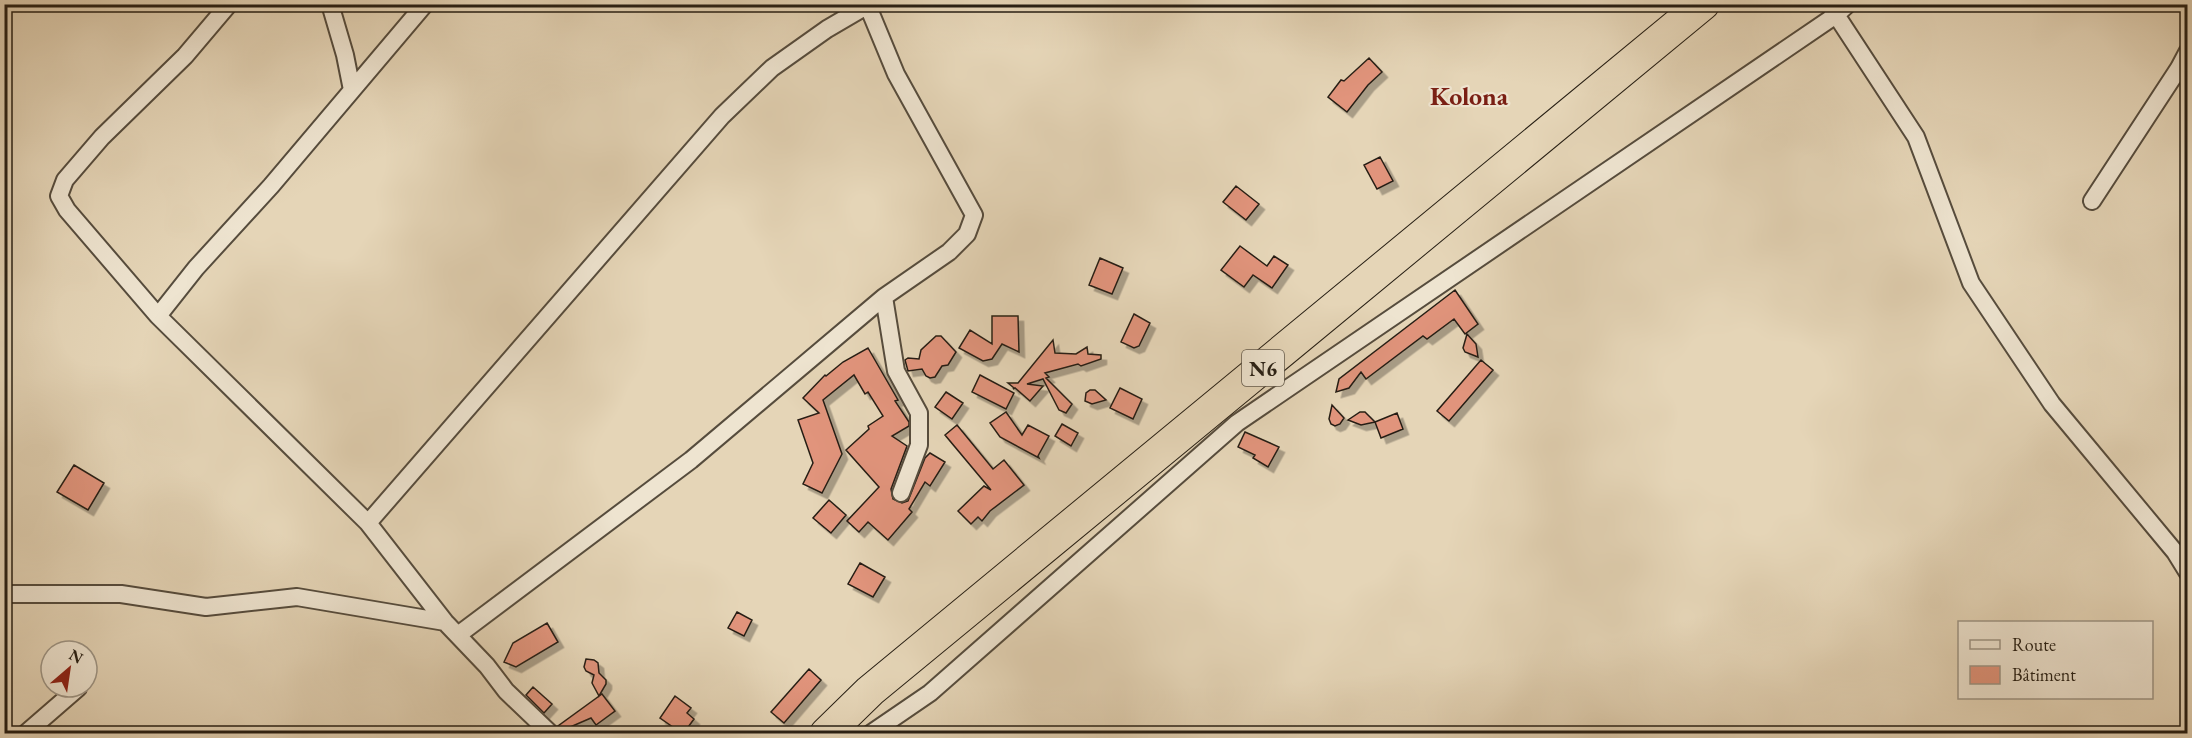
<svg xmlns="http://www.w3.org/2000/svg" width="2192" height="738" viewBox="0 0 2192 738" font-family="'EB Garamond',serif">
<style>
.building{fill:#e1947b;stroke:#271f14;stroke-width:1.5;filter:url(#shadow)}
.lines{fill:none;stroke-linecap:round;stroke-linejoin:round}
.street-casing{stroke:#564c3d;stroke-width:20}
.highway-casing{stroke:#271f14;stroke-width:34}
.street{stroke:#eee4d0;stroke-width:16}
.highway{stroke:#e5d5b7;stroke-width:32}
.labels{text-anchor:middle;dominant-baseline:central;stroke-width:4.5;stroke-linejoin:round;paint-order:stroke}
.shield{fill:#eee4d0;stroke:#635a4c;stroke-width:1.5}
.shield-label{font-size:21px;font-weight:bold;fill:#271f14}
.quarter-label{font-size:26px;font-weight:bold;fill:#7a1f14;stroke:#eee4d0}
</style>
<defs>
<filter id="shadow"><feDropShadow dx="5.5" dy="5.5" stdDeviation="0" flood-color="#0004"/></filter>
</defs>
<rect width="100%" height="100%" fill="#e5d5b7"/>
<filter id="stains"><feTurbulence type="fractalNoise" baseFrequency=".00333" numOctaves="4"/><feColorMatrix values="0 0 0 0 .2 0 0 0 0 .09 0 0 0 0 .02 0 0 0 .5 -.17"/></filter>
<radialGradient id="worn" r=".72"><stop offset=".6" stop-color="#630" stop-opacity="0"/><stop offset="1" stop-color="#630" stop-opacity=".3"/></radialGradient>
<path class="building" d="M 1369,58 L 1382,72 L 1368,85 L 1347,112 L 1328,97 L 1341,80 L 1344,81 Z
M 1380,157 L 1393,181 L 1377,189 L 1364,165 Z
M 1236,186 L 1259,204 L 1246,220 L 1223,202 Z
M 1240,246 L 1267,266 L 1274,256 L 1288,265 L 1272,288 L 1253,275 L 1244,287 L 1221,270 Z
M 1100,258 L 1123,268 L 1112,294 L 1089,285 Z
M 1455,290 L 1478,324 L 1465,334 L 1454,319 L 1427,339 L 1423,336 L 1366,379 L 1361,372 L 1349,388 L 1336,392 L 1339,379 Z
M 1134,314 L 1150,323 L 1139,346 L 1134,348 L 1121,342 Z
M 992,316 L 1018,316 L 1019,352 L 1002,344 L 992,359 L 983,361 L 959,348 L 970,330 L 992,344 Z
M 1467,334 L 1476,344 L 1478,357 L 1465,352 L 1463,348 Z
M 936,336 L 941,336 L 956,352 L 948,365 L 942,366 L 935,377 L 930,378 L 926,376 L 922,369 L 908,371 L 905,360 L 908,358 L 919,359 L 921,350 Z
M 1053,340 L 1055,353 L 1076,354 L 1087,347 L 1088,354 L 1101,355 L 1101,359 L 1081,366 L 1078,364 L 1045,373 L 1049,377 L 1046,378 L 1072,404 L 1066,413 L 1059,410 L 1043,379 L 1027,384 L 1043,386 L 1030,401 L 1015,388 L 1013,389 L 1014,388 L 1008,383 L 1018,383 Z
M 868,348 L 898,400 L 895,401 L 909,422 L 909,426 L 892,436 L 907,446 L 891,489 L 893,499 L 902,503 L 908,501 L 925,458 L 930,453 L 945,462 L 930,486 L 925,482 L 909,509 L 912,512 L 888,540 L 868,522 L 859,532 L 847,521 L 879,487 L 846,450 L 869,429 L 868,426 L 883,416 L 868,392 L 865,394 L 854,375 L 823,400 L 842,454 L 822,493 L 803,484 L 813,463 L 798,420 L 819,413 L 803,398 L 825,375 L 826,376 L 843,362 Z
M 1481,360 L 1493,370 L 1449,421 L 1437,411 Z
M 980,375 L 1014,393 L 1006,409 L 972,392 Z
M 1120,388 L 1142,399 L 1133,419 L 1110,408 Z
M 1090,390 L 1095,390 L 1106,400 L 1092,404 L 1085,401 L 1086,393 Z
M 946,392 L 963,403 L 952,419 L 935,407 Z
M 1332,405 L 1344,418 L 1340,424 L 1335,426 L 1331,424 L 1329,419 Z
M 1006,412 L 1022,435 L 1028,425 L 1049,436 L 1038,456 L 1039,458 L 1000,437 L 990,423 Z
M 1360,412 L 1365,412 L 1375,422 L 1361,425 L 1348,420 Z
M 1397,413 L 1403,429 L 1381,438 L 1375,422 Z
M 1062,424 L 1078,433 L 1071,446 L 1055,436 Z
M 957,425 L 993,469 L 1004,460 L 1024,485 L 990,511 L 982,521 L 978,517 L 971,524 L 958,511 L 984,486 L 991,490 L 945,435 Z
M 1245,432 L 1279,447 L 1268,467 L 1253,458 L 1255,455 L 1238,447 Z
M 74,465 L 104,483 L 88,510 L 57,492 Z
M 829,500 L 846,515 L 831,533 L 813,518 Z
M 860,563 L 885,577 L 873,597 L 848,584 Z
M 737,612 L 752,620 L 744,636 L 728,628 Z
M 547,623 L 558,642 L 516,667 L 504,662 L 513,643 Z
M 586,659 L 594,660 L 598,663 L 599,673 L 606,680 L 606,684 L 599,696 L 592,683 L 594,675 L 586,671 L 584,667 Z
M 809,669 L 821,680 L 784,723 L 771,712 Z
M 533,687 L 552,704 L 544,713 L 526,695 Z
M 602,694 L 615,711 L 596,725 L 591,718 L 561,731 L 558,726 Z
M 675,696 L 691,708 L 687,713 L 694,719 L 683,734 L 660,718 Z"/>
<g class="lines">
<g class="street-casing">
<path id="street" d="M 330,4 L 345,55 L 352,90
M 425,4 L 271,186 L 196,268 L 158,316 L 368,523 L 445,622 L 487,666 L 506,691 L 551,734
M 867,4 L 896,74 L 974,215 L 967,234 L 949,252 L 884,297 L 896,371 L 919,413 L 919,445 L 901,493
M 1829,4 L 1916,137 L 1971,283 L 2052,404 L 2175,552 L 2188,573
M 2092,201 L 2179,68 L 2188,51
M 158,316 L 67,210 L 59,196 L 65,180 L 102,137 L 185,56 L 229,4
M 368,523 L 722,116 L 772,68 L 827,29 L 868,5
M 4,594 L 121,594 L 206,607 L 297,597 L 445,622
M 458,635 L 691,460 L 884,297
M 25,734 L 78,688
M 870,734 L 930,693 L 1237,423 L 1836,15 L 1848,4"/>
</g>
<g class="highway-casing">
<path id="highway" d="M 826,734 L 870,691 L 1703,4"/>
</g>
<use href="#street" class="street"/>
<use href="#highway" class="highway"/>
</g>
<g class="labels">
<rect class="shield" x="1242" y="350" width="42" height="36" rx="4.5"/>
<g class="shield-label">
<text x="1263" y="368">N6</text>
</g>
<g class="quarter-label">
<text x="1469" y="96">Kolona</text>
</g>
</g>
<rect width="2192" height="738" fill="none" stroke="#e5d5b7" stroke-width="24"/>
<rect x="6" y="6" width="2180" height="726" fill="none" stroke="#271f14" stroke-width="3"/>
<rect x="12" y="12" width="2168" height="714" fill="none" stroke="#271f14" stroke-width="1.5"/>
<rect x="1958" y="621" width="195" height="78" fill="#eee4d0" stroke="#9e9585" stroke-width="1.5"/>
<rect x="1970" y="640" width="30" height="9" fill="#eee4d0" stroke="#9e9585" stroke-width="1.5"/>
<text x="2012" y="651" font-size="18" fill="#271f14">Route</text>
<rect x="1970" y="666" width="30" height="18" fill="#e1947b" stroke="#9e9585" stroke-width="1.5"/>
<text x="2012" y="681" font-size="18" fill="#271f14">Bâtiment</text>
<g transform="translate(69 669) rotate(29)"><circle r="28" fill="#eee4d0" stroke="#9e9585" stroke-width="1.5"/>
<path d="M0-4.5L10 22L0 15L-10 22Z" fill="#8f2418"/>
<text y="-9" font-size="16" font-weight="bold" text-anchor="middle" fill="#271f14">N</text>
</g>
<rect width="100%" height="100%" filter="url(#stains)"/>
<rect width="100%" height="100%" fill="url(#worn)"/>
</svg>
